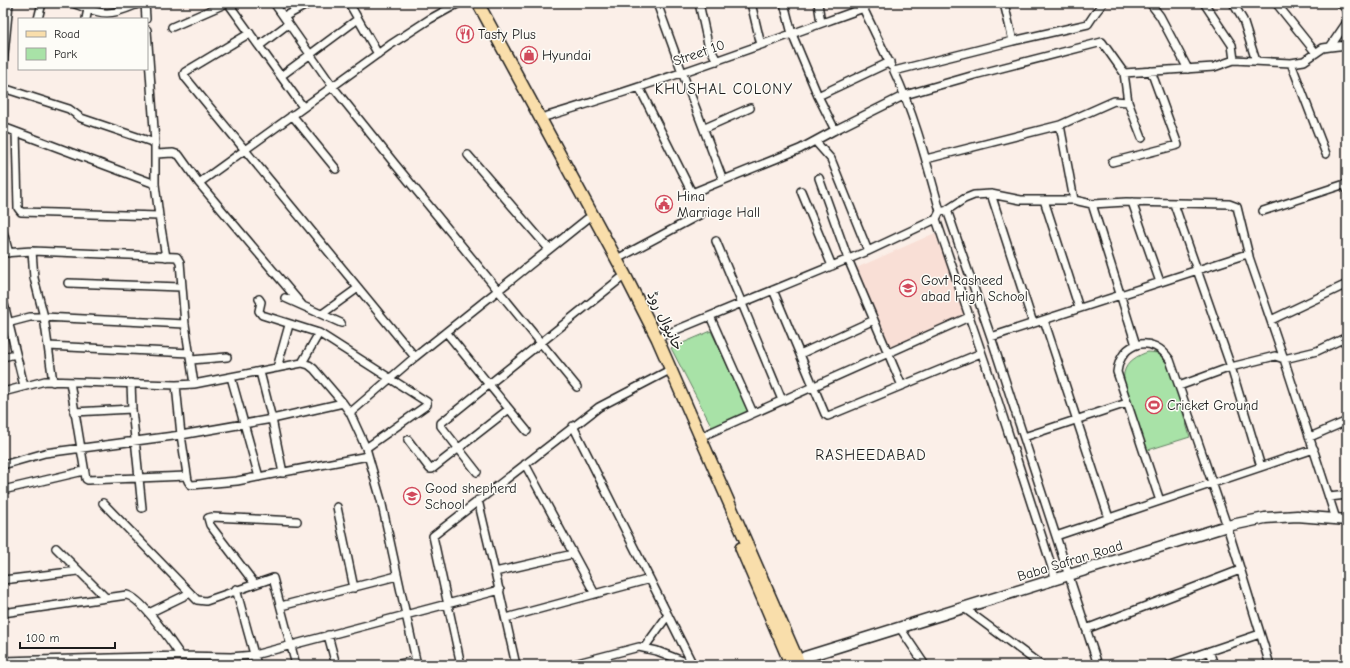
<svg xmlns="http://www.w3.org/2000/svg" width="1350" height="668" viewBox="0 0 1350 668" font-family="'Comic Neue','Playpen Sans Arabic',sans-serif">
<style>
.built{fill:#f9dfd6}
.green{fill:#a8e2a7;stroke:#627f62}
.lines{fill:none;stroke-linecap:round;stroke-linejoin:round}
.minor-casing{stroke:#1c1c1c;stroke-width:10}
.secondary-casing{stroke:#1c1c1c;stroke-width:13}
.primary-casing{stroke:#1c1c1c;stroke-width:14}
.minor{stroke:#fdfcf7;stroke-width:7}
.secondary{stroke:#fdfcf7;stroke-width:10}
.primary{stroke:#f9deab;stroke-width:11}
.labels{text-anchor:middle;dominant-baseline:central;stroke-width:3;stroke-linejoin:round;paint-order:stroke}
.poi-label{font-size:14px;fill:#1c1c1c;stroke:#fdfcf7;text-anchor:start}
.street-label{font-size:14px;fill:#1c1c1c;stroke:#fdfcf7}
.neighbourhood-label{font-size:15px;letter-spacing:1px;fill:#1c1c1c;stroke:#fdfcf7}
</style>
<rect width="100%" height="100%" fill="#fbefe8"/>
<filter id="ink" filterUnits="userSpaceOnUse"><feTurbulence type="fractalNoise" baseFrequency=".025" numOctaves="2"/><feDisplacementMap in="SourceGraphic" scale="8" xChannelSelector="R" yChannelSelector="G"/><feConvolveMatrix kernelMatrix="1 2 1 2 8 2 1 2 1" color-interpolation-filters="sRGB"/></filter>
<g filter="url(#ink)">
<path class="built" d="M 935,233 L 968,321 L 892,355 L 854,269 Z"/>
<path class="green" d="M 711,331 L 750,413 L 713,429 L 671,348 Z
M 1148,352 L 1159,353 L 1170,368 L 1190,437 L 1145,451 C 1140,435 1121,387 1124,373 C 1126,362 1138,355 1148,352 Z"/>
<g class="lines">
<g class="minor-casing">
<path id="minor" d="M 73,3 C 84,7 96,13 107,13 C 118,13 130,7 140,3
M 145,3 L 146,19
M 228,3 L 303,107
M 274,3 L 333,87 L 394,163 L 577,387
M 349,3 L 378,54
M 657,3 L 682,72 L 723,180
M 699,3 L 708,44 L 717,61
M 751,3 L 761,45
M 784,3 L 792,34 L 818,96 L 890,62
M 818,3 L 821,23
M 863,3 L 864,10 L 891,66
M 1150,3 L 1160,16 L 1188,69
M 1204,3 L 1232,45 L 1234,60
M 1233,3 L 1243,20 L 1256,61
M 1276,3 L 1316,53
M 1340,3 L 1347,10
M 284,17 L 310,3
M 38,19 L 42,3
M 86,19 L 88,9
M 172,27 L 227,3
M 147,30 L 155,143 L 155,184 L 159,216 L 166,257
M 250,33 L 185,72 L 184,74 L 185,77 L 415,357
M 1013,41 L 1088,24 L 1096,12 L 1103,3
M 259,46 L 288,24
M 1330,47 L 1347,45
M 3,65 L 9,3
M 1124,73 L 1128,102 L 1142,138
M 281,76 L 358,19
M 639,87 L 692,193 L 800,149 L 835,130 L 905,95 L 978,74 L 1102,42 L 1124,73 L 1214,67 L 1234,60 L 1291,63
M 3,88 L 69,109 L 81,118 L 155,143
M 818,96 L 835,130
M 292,115 L 336,169
M 541,118 C 649,86 755,47 861,9 L 864,10
M 1060,125 L 1114,101 L 1128,102
M 3,127 L 155,184
M 705,128 L 750,108
M 16,132 L 18,208 L 21,212 L 159,216
M 815,141 L 831,159 L 868,251
M 156,154 L 173,153 L 179,155 L 199,183 L 303,306
M 1326,154 L 1291,63 L 1304,61 L 1323,48 L 1330,47 L 1347,22
M 468,155 L 549,249
M 926,159 L 1060,125 L 1074,200
M 1112,162 L 1178,145 L 1151,71
M 819,178 L 848,259 L 902,386
M 199,183 L 390,45 L 430,19 L 459,3
M 801,191 L 832,266
M 991,194 L 1033,323
M 1044,200 L 1079,308
M 1132,202 L 1160,282
M 1092,204 L 1136,345
M 1174,204 L 1231,367 L 1261,467
M 947,210 L 991,337 L 1098,665
M 944,211 L 947,210 L 964,199 L 974,195 L 991,194 L 1021,200 L 1074,200 L 1092,204 L 1126,202 L 1229,204 L 1237,207 L 1249,256
M 1263,211 L 1345,184 L 1347,190
M 936,219 L 996,395 L 1056,580
M 3,232 L 9,253
M 716,241 L 782,400
M 32,251 L 34,278 L 44,317 L 53,382
M 3,253 L 32,251 L 177,257 L 180,262 L 185,324 L 194,384
M 617,259 L 701,214
M 68,283 L 181,287
M 773,290 L 825,414 L 828,416 L 981,353
M 285,298 L 341,323
M 259,299 L 261,302 L 259,311 L 262,315 L 319,333 L 427,402 L 427,405 L 366,448
M 3,300 L 24,386
M 322,314 L 358,288
M 710,316 L 753,413
M 1044,320 L 1109,518
M 1271,320 L 1347,284
M 3,324 L 30,317 L 44,317 L 185,324
M 446,332 L 527,431
M 664,335 L 868,251 L 936,219 L 940,211 C 927,164 915,116 894,71 L 1013,41 L 1004,3
M 991,337 L 1247,254 L 1248,254 L 1284,359 L 1336,519
M 48,346 L 190,353
M 800,354 L 874,320
M 3,357 L 16,354
M 191,360 L 227,357
M 302,363 L 319,333
M 277,368 L 289,325
M 260,372 L 272,419 L 283,473
M 231,377 L 259,477
M 70,382 L 86,479 L 88,480 L 187,476
M 131,383 L 132,409 L 142,508
M 176,385 L 181,435 L 188,481 L 190,484 L 192,485 L 237,481 L 368,456
M 1179,386 L 1231,367 L 1275,356 L 1284,359 L 1317,351 L 1347,337
M 3,392 L 45,381 L 176,385 L 194,384 L 302,363 L 309,365 L 314,369 L 343,403 L 350,413 L 366,448 L 381,500 L 417,665
M 74,412 L 132,409
M 350,413 L 415,357 L 587,219
M 573,426 L 693,665
M 707,434 L 969,317
M 1024,437 L 1127,403
M 1310,437 L 1347,421
M 408,440 L 430,469 L 432,469 L 509,409
M 525,464 L 595,594
M 3,465 L 45,453 L 181,435 L 272,419 L 343,403
M 477,472 L 441,426 L 441,423 L 620,279
M 3,490 L 84,471
M 1329,497 L 1347,495
M 478,500 L 495,572 L 516,665
M 1160,501 L 1117,372 C 1121,340 1153,334 1170,360 L 1227,526 L 1270,665
M 103,503 L 197,600 L 206,601 L 273,578 L 296,665
M 337,507 L 354,588
M 1056,536 L 1314,449
M 56,548 L 106,598
M 495,572 L 573,554
M 3,580 L 78,571
M 255,584 L 210,525 L 208,518 L 212,517 L 297,521
M 236,589 L 257,665
M 281,606 L 397,576
M 964,608 L 1041,665
M 3,613 L 127,595 C 143,599 171,642 181,656
M 149,613 L 190,593
M 506,618 L 650,579
M 900,628 L 925,665
M 1086,629 L 1240,570
M 328,635 L 336,665
M 644,648 L 668,615
M 1209,651 L 1214,665
M 3,661 L 181,656 L 231,657 L 254,655 L 500,590
M 395,665 L 416,660
M 461,665 L 433,536 L 599,407 L 666,372
M 570,665 L 639,647 L 657,651 L 693,665
M 1168,665 L 1260,634"/>
</g>
<g class="secondary-casing">
<path id="secondary" d="M 805,657 L 1227,526 L 1265,518 L 1297,516 L 1347,520"/>
</g>
<g class="primary-casing">
<path id="primary" d="M 478,3 L 624,273 L 657,338 L 800,665
M 741,548 L 791,665"/>
</g>
<use href="#minor" class="minor"/>
<use href="#secondary" class="secondary"/>
<use href="#primary" class="primary"/>
</g>
</g>
<defs>
<g id="restaurant-ring" transform="scale(0.9)"><circle r="9.5" fill="#fdfcf7" stroke="#d1495b" stroke-width="1.5"/><path d="M-5-6h1v4h1v-4h1v4h1v-4h1v5L-1.5 .5V6h-2V.5L-5-1ZM5-6V6H3V1.5H1.5Q1.5-4 5-6Z" fill="#d1495b"/></g>
<g id="shop-ring" transform="scale(0.9)"><circle r="9.5" fill="#fdfcf7" stroke="#d1495b" stroke-width="1.5"/><path d="M-5-2.5h2.3a2.7 3.5 0 0 1 5.4 0H5L5.5 6h-11ZM-1.5-2.5h3a1.5 2.3 0 0 0-3 0Z" fill="#d1495b"/></g>
<g id="civic-ring" transform="scale(0.9)"><circle r="9.5" fill="#fdfcf7" stroke="#d1495b" stroke-width="1.5"/><path d="M-.6-6.5H3V-4.5H.6V-3L4-1V1h2V6H-6V1h2V-1L-.6-3ZM-1.2 2.5V6h2.4V2.5Z" fill="#d1495b"/></g>
<g id="school-ring" transform="scale(0.9)"><circle r="9.5" fill="#fdfcf7" stroke="#d1495b" stroke-width="1.5"/><path d="M0-5L7-2L0 1L-7-2ZM-4 1L0 2.5L4 1V4Q0 6-4 4Z" fill="#d1495b"/></g>
<g id="stadium-ring" transform="scale(0.9)"><circle r="9.5" fill="#fdfcf7" stroke="#d1495b" stroke-width="1.5"/><path d="M0-5a6.5 5 0 1 0 0 10a6.5 5 0 1 0 0-10ZM-3.5-1.8h7v3.6h-7Z" fill="#d1495b"/></g>
</defs>
<g fill-rule="evenodd">
<use href="#restaurant-ring" x="465" y="34"/>
<use href="#shop-ring" x="529" y="55"/>
<use href="#civic-ring" x="664" y="204"/>
<use href="#school-ring" x="908" y="288"/>
<use href="#stadium-ring" x="1154" y="405"/>
<use href="#school-ring" x="412" y="496"/>
</g>
<g class="labels">
<g class="poi-label">
<text x="478" y="34">Tasty Plus</text>
<text x="542" y="55">Hyundai</text>
<text x="677" y="196">Hina<tspan x="677" dy="16">Marriage Hall</tspan></text>
<text x="921" y="280">Govt Rasheed<tspan x="921" dy="16">abad High School</tspan></text>
<text x="1167" y="405">Cricket Ground</text>
<text x="425" y="488">Good shepherd<tspan x="425" dy="16">School</tspan></text>
</g>
<g class="street-label">
<text transform="translate(699 53) rotate(-19)">Street 10</text>
<text transform="translate(665 321) rotate(64)">خانیوال روڈ</text>
<text transform="translate(1070 561) rotate(-17)">Baba Safran Road</text>
</g>
<g class="neighbourhood-label">
<text x="724" y="89">KHUSHAL COLONY</text>
<text x="871" y="455">RASHEEDABAD</text>
</g>
</g>
<rect width="1350" height="668" fill="none" stroke="#fdfcf7" stroke-width="16"/>
<rect x="8" y="8" width="1334" height="652" fill="none" stroke="#1c1c1c" stroke-width="1.5" filter="url(#ink)"/>
<rect x="18" y="18" width="130" height="52" fill="#fdfcf7" stroke="#a3a29f"/>
<rect x="26" y="31" width="20" height="6" fill="#f9deab" stroke="#a3a29f"/>
<text x="54" y="38" font-size="12" fill="#1c1c1c">Road</text>
<rect x="26" y="48" width="20" height="12" fill="#a8e2a7" stroke="#a3a29f"/>
<text x="54" y="58" font-size="12" fill="#1c1c1c">Park</text>
<path d="M20 642v6h95v-6" fill="none" stroke="#1c1c1c" stroke-width="2"/>
<text x="26" y="642" font-size="12" fill="#1c1c1c" stroke="#fdfcf7" stroke-width="3" paint-order="stroke">100 m</text>
</svg>
